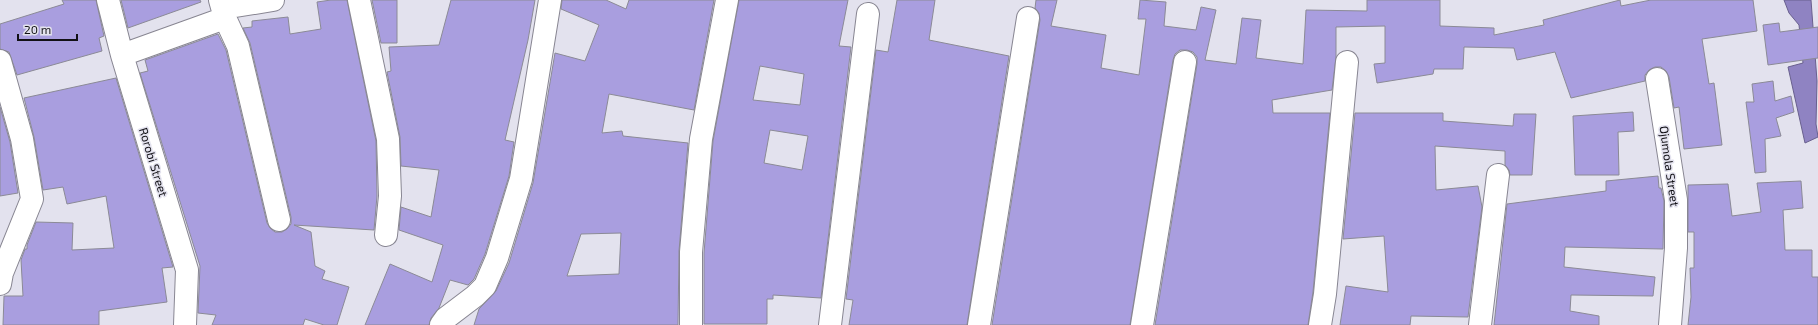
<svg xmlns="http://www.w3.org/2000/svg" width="1818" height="325" viewBox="0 0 1818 325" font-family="'Exo 2',sans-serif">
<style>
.water{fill:#8f83c2;stroke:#69608e}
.building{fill:#a99edf;stroke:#8b8a96;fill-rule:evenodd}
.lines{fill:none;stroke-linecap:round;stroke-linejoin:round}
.minor-casing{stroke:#888692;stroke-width:24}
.minor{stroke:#fff;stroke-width:22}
.labels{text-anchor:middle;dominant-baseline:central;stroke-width:3;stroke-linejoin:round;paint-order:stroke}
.street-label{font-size:12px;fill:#111015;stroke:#e3e2ee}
</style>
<rect width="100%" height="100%" fill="#e3e2ee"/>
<path class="water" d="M 1784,0 L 1811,0 L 1817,81 L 1816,124 L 1818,137 L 1805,143 L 1788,67 L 1803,63 L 1799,25 L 1789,13 Z"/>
<path class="building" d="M 62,0 L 96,0 L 104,36 L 99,38 L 102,51 L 17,75 L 9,52 L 0,49 L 0,24 L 64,4 Z
M 121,0 L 200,0 L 201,2 L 128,28 Z
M 331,0 L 347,0 L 376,141 L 377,196 L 374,230 L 294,225 L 311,232 L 315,266 L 325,271 L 322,279 L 349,287 L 337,325 L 324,325 L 305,319 L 303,325 L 212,325 L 216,315 L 198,313 L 200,266 L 140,73 L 148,71 L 145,60 L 218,34 L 226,50 L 267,223 L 270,228 L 275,232 L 282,232 L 287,229 L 291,224 L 291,217 L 250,43 L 243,28 L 252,27 L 252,21 L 288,17 L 290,34 L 321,29 L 317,2 Z
M 372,0 L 397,0 L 397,43 L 381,43 Z
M 451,0 L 535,0 L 528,40 L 505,140 L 514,142 L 509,176 L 485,254 L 474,279 L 468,285 L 450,280 L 439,308 L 431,318 L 429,325 L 365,325 L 390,264 L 432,282 L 443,245 L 399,230 L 401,207 L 431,217 L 439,170 L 401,166 L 400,137 L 387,72 L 391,71 L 389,47 L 439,45 Z
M 562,0 L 606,0 L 626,9 L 629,0 L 714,0 L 694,110 L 609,94 L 602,133 L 622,131 L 623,136 L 688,143 L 679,251 L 678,325 L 474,325 L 479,309 L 496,291 L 509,263 L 533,183 L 555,53 L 585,61 L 599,25 L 561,9 ZM 621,233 L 619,274 L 567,276 L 581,234 Z
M 739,0 L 848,0 L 839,46 L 851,47 L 821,298 L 773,295 L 773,299 L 767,299 L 767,324 L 704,324 L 704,253 L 713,141 ZM 760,66 L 804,74 L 800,105 L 753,100 ZM 770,130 L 808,136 L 802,170 L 764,163 Z
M 897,0 L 935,0 L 929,40 L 1009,56 L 967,325 L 849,325 L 853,300 L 846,299 L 876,50 L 888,52 Z
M 1036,0 L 1057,0 L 1051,26 L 1106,35 L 1101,68 L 1139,75 L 1146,19 L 1138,19 L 1140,0 L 1166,2 L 1164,26 L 1196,30 L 1201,7 L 1216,10 L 1205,60 L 1236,64 L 1242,18 L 1261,20 L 1256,58 L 1303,64 L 1306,10 L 1367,11 L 1367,0 L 1440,0 L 1440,26 L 1494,28 L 1494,35 L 1544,25 L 1543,20 L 1620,0 L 1621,6 L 1651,0 L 1753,0 L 1757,31 L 1702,39 L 1709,84 L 1714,83 L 1722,145 L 1684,149 L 1679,107 L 1674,108 L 1669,77 L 1666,71 L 1661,67 L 1655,67 L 1649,70 L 1645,75 L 1645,81 L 1571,98 L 1555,52 L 1517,60 L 1514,48 L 1464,47 L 1463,69 L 1434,69 L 1433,74 L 1377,83 L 1374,64 L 1385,63 L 1385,26 L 1336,27 L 1336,57 L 1332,90 L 1272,100 L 1273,113 L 1330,113 L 1313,292 L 1308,325 L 1155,325 L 1197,64 L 1197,57 L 1193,52 L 1187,50 L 1180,50 L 1175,54 L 1173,60 L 1130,325 L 992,325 L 1040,20 L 1039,13 L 1035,8 Z
M 1779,23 L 1780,32 L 1818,27 L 1818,58 L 1768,65 L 1763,25 Z
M 116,78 L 173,267 L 162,268 L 167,302 L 99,311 L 99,325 L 3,325 L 4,296 L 23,296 L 21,260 L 25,249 L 27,249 L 27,245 L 36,222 L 73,223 L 72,250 L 114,248 L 106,196 L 67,204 L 63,187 L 43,190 L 34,137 L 24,98 Z
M 1773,81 L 1775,101 L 1791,96 L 1794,112 L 1776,118 L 1781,136 L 1765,139 L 1766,172 L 1755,173 L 1746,102 L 1754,102 L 1752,84 Z
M 0,107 L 10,142 L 18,193 L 0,196 Z
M 1633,112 L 1634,131 L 1618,132 L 1619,175 L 1575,175 L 1573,116 Z
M 1355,113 L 1443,113 L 1443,121 L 1513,126 L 1514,114 L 1536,114 L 1532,175 L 1510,175 L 1509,170 L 1505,165 L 1505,151 L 1435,146 L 1436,190 L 1478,186 L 1482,207 L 1468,317 L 1411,316 L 1410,325 L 1340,325 L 1346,286 L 1388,292 L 1384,236 L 1343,239 Z
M 1658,176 L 1659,188 L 1661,188 L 1664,201 L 1663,249 L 1565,247 L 1564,267 L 1655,277 L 1653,296 L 1571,295 L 1570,311 L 1599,316 L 1599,325 L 1494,325 L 1507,204 L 1606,191 L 1606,181 Z
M 1801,181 L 1803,208 L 1783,210 L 1785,250 L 1812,250 L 1812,277 L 1818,277 L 1818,325 L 1688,325 L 1691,297 L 1690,268 L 1694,268 L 1694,232 L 1688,232 L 1688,185 L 1728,184 L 1732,216 L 1761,212 L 1757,183 Z"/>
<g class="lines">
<g class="minor-casing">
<path id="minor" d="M 108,0 L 122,55 L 187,270 L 185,325
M 220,0 L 225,18 L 238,46 L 279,220
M 359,0 L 388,139 L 390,196 L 386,235
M 223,8 L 273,0
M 122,55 L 225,18
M 0,61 L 22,139 L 32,199 L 2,273 L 0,284
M 1657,79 L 1676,200 L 1676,248 L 1670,325
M 441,325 L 446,318 L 475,296 L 485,286 L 497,258 L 521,179 L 550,0
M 691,325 L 691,252 L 701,139 L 727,0
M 830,325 L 868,14
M 979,325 L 1028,18
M 1142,325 L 1185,62
M 1320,325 L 1325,294 L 1347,62
M 1480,325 L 1498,175"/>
</g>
<use href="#minor" class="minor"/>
</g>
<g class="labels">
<g class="street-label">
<text transform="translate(154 162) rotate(73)">Rorobi Street</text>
<text transform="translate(1670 166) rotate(82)">Ojumola Street</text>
</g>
</g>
<path d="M18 34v6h59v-6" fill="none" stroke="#111015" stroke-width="2"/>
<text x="24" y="34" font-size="12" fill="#111015" stroke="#e3e2ee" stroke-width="3" paint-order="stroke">20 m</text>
</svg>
